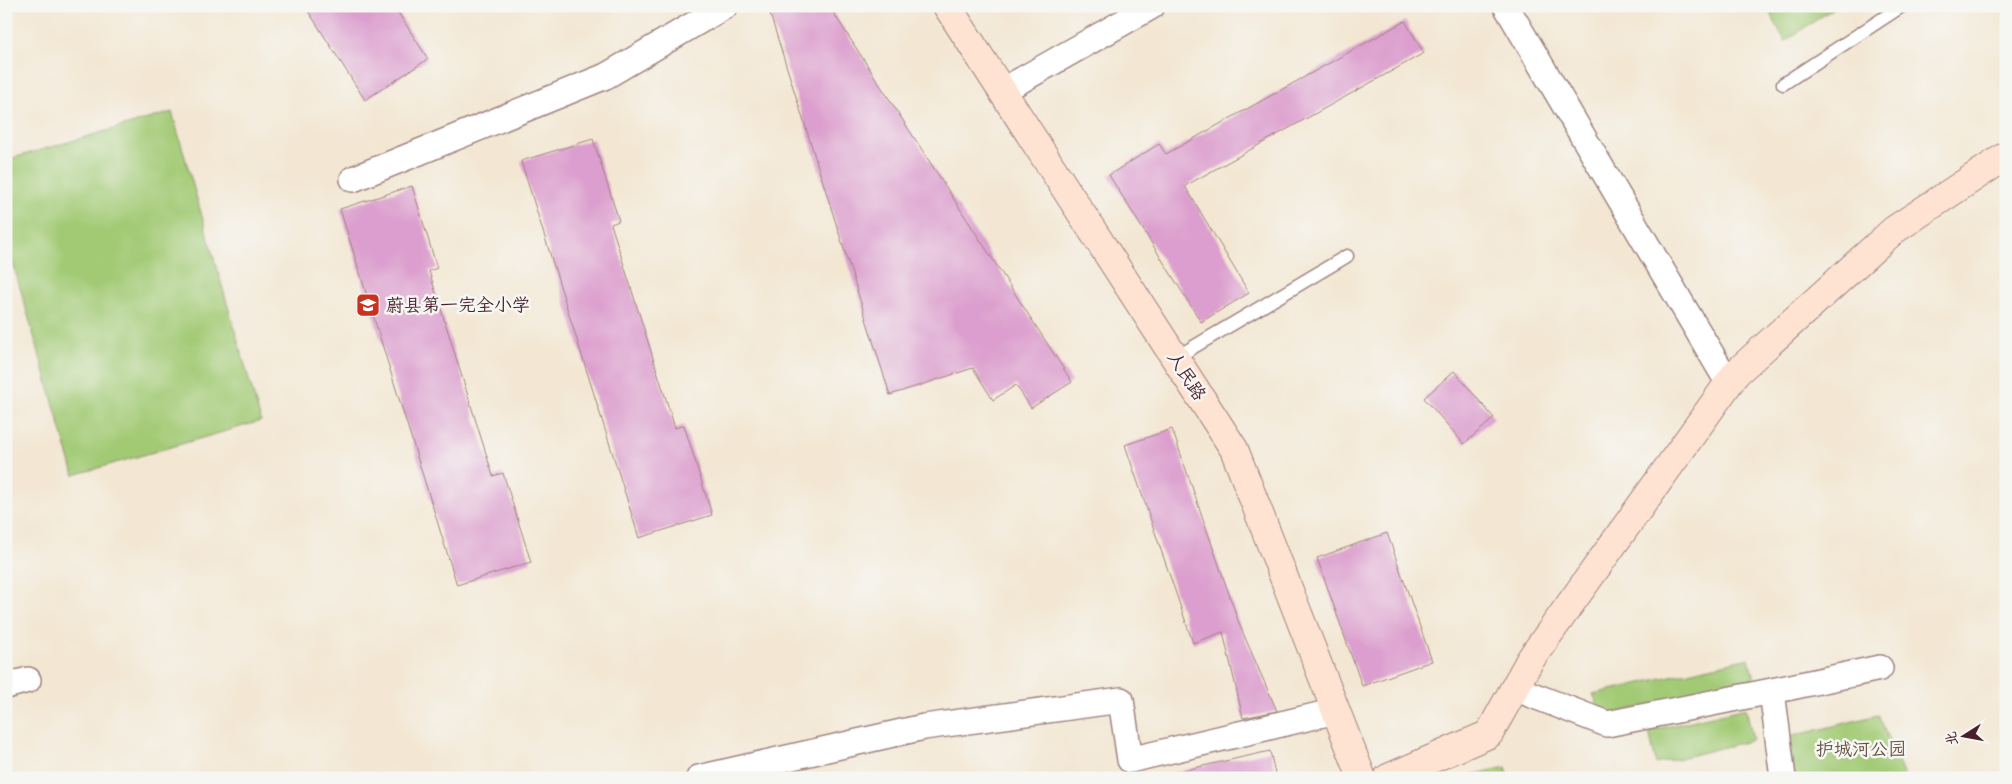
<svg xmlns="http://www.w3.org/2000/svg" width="2012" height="784" viewBox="0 0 2012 784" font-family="'Shantell Sans','LXGW WenKai TC',sans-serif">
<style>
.green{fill:#a2ca75;stroke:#767450}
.building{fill:#dc9ece}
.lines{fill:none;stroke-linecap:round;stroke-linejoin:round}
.lane-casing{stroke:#9e837f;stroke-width:15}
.street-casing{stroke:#9e837f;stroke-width:28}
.secondary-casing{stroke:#9e837f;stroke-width:30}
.lane{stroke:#fff;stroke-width:12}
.street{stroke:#fff;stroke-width:25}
.secondary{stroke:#fee3d2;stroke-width:28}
.labels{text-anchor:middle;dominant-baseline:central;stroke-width:5;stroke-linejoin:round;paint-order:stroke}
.poi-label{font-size:18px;fill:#4a1f2b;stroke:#f6f6f2;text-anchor:start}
.street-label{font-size:18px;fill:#4a1f2b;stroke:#f6f6f2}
.park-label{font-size:18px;fill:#645241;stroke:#f6f6f2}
</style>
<rect width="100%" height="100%" fill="#f6f6f2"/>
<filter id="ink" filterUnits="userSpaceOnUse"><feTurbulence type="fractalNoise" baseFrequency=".02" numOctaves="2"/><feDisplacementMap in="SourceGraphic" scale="10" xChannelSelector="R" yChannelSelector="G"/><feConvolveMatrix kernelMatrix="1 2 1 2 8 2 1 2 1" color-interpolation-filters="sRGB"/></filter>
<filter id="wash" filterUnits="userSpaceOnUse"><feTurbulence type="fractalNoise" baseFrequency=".0096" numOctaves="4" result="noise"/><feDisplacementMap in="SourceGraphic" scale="20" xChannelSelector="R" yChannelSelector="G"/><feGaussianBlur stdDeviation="1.12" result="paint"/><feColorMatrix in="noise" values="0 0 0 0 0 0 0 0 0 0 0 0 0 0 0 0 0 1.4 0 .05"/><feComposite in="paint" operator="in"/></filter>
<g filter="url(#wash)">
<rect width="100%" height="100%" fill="#f3e7d3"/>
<path class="green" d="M 1766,6 L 1837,6 L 1785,41 Z
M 172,112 L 261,421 L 74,475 L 6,239 L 6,160 Z
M 1749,658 L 1754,680 L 1603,716 L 1593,694 Z
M 1746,708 L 1753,740 L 1656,764 L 1649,731 Z
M 1878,715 L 1905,778 L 1794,778 L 1789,737 Z
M 1506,767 L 1509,778 L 1457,778 Z"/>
<g id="blocks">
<path class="building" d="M 305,6 L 394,6 L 428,59 L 365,100 Z
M 781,6 L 829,6 L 1072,382 L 1031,408 L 1016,385 L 993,400 L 973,368 L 890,395 L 770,14 Z
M 1405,21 L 1424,53 L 1185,186 L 1249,293 L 1201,322 L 1109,175 L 1159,144 L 1166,154 Z
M 593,139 L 619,221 L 611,224 L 675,428 L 684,425 L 712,515 L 639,538 L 521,161 Z
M 412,186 L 437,268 L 429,271 L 493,476 L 503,473 L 531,562 L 457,585 L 340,209 Z
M 1454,371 L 1494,418 L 1464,444 L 1424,398 Z
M 1172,429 L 1240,626 L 1277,711 L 1243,718 L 1223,632 L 1193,643 L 1125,445 Z
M 1387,533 L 1432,661 L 1362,686 L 1317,558 Z
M 1270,751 L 1276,778 L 1154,778 L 1154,777 Z
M 1749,773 L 1750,778 L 1732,778 L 1732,777 Z"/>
</g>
</g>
<g filter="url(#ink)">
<use href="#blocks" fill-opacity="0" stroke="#9e837f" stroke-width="1"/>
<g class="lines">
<g class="lane-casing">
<path id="lane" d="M 1783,84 L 1902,6
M 1175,358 L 1347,256"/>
</g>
<g class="street-casing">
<path id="street" d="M 1506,6 L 1729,384
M 1002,91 L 1152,6
M 353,179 L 606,76 L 725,6
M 6,686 L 28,680
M 1514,688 L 1607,724 L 1772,691 L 1783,778
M 1772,691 L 1880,668
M 699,778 L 924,727 L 1121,700 L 1130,760 L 1336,711"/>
</g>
<g class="secondary-casing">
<path id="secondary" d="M 947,6 L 1234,449 L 1362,778
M 1388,778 L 1489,734 L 1530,660 L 1736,373 L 1894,230 L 2006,156"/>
</g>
<use href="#lane" class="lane"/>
<use href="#street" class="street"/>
<use href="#secondary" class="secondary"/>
</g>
</g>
<defs>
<g id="school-square" transform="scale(1.25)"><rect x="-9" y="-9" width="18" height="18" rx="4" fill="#c8321e" stroke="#f6f6f2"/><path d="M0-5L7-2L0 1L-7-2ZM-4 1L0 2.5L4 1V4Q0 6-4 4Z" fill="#fff"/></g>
</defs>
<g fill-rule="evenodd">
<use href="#school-square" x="368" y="305"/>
</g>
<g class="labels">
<g class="poi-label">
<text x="386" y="305">蔚县第一完全小学</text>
</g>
<g class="street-label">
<text transform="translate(1187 376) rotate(57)">人民路</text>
</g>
<g class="park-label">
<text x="1861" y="749">护城河公园</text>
</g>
</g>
<rect width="2012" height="784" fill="none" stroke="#f6f6f2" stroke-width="25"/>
<g transform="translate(1964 736) rotate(259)" stroke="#f6f6f2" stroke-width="4" paint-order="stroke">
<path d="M0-4L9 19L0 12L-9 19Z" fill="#4a1f2b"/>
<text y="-8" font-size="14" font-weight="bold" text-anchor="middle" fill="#4a1f2b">北</text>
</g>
</svg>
